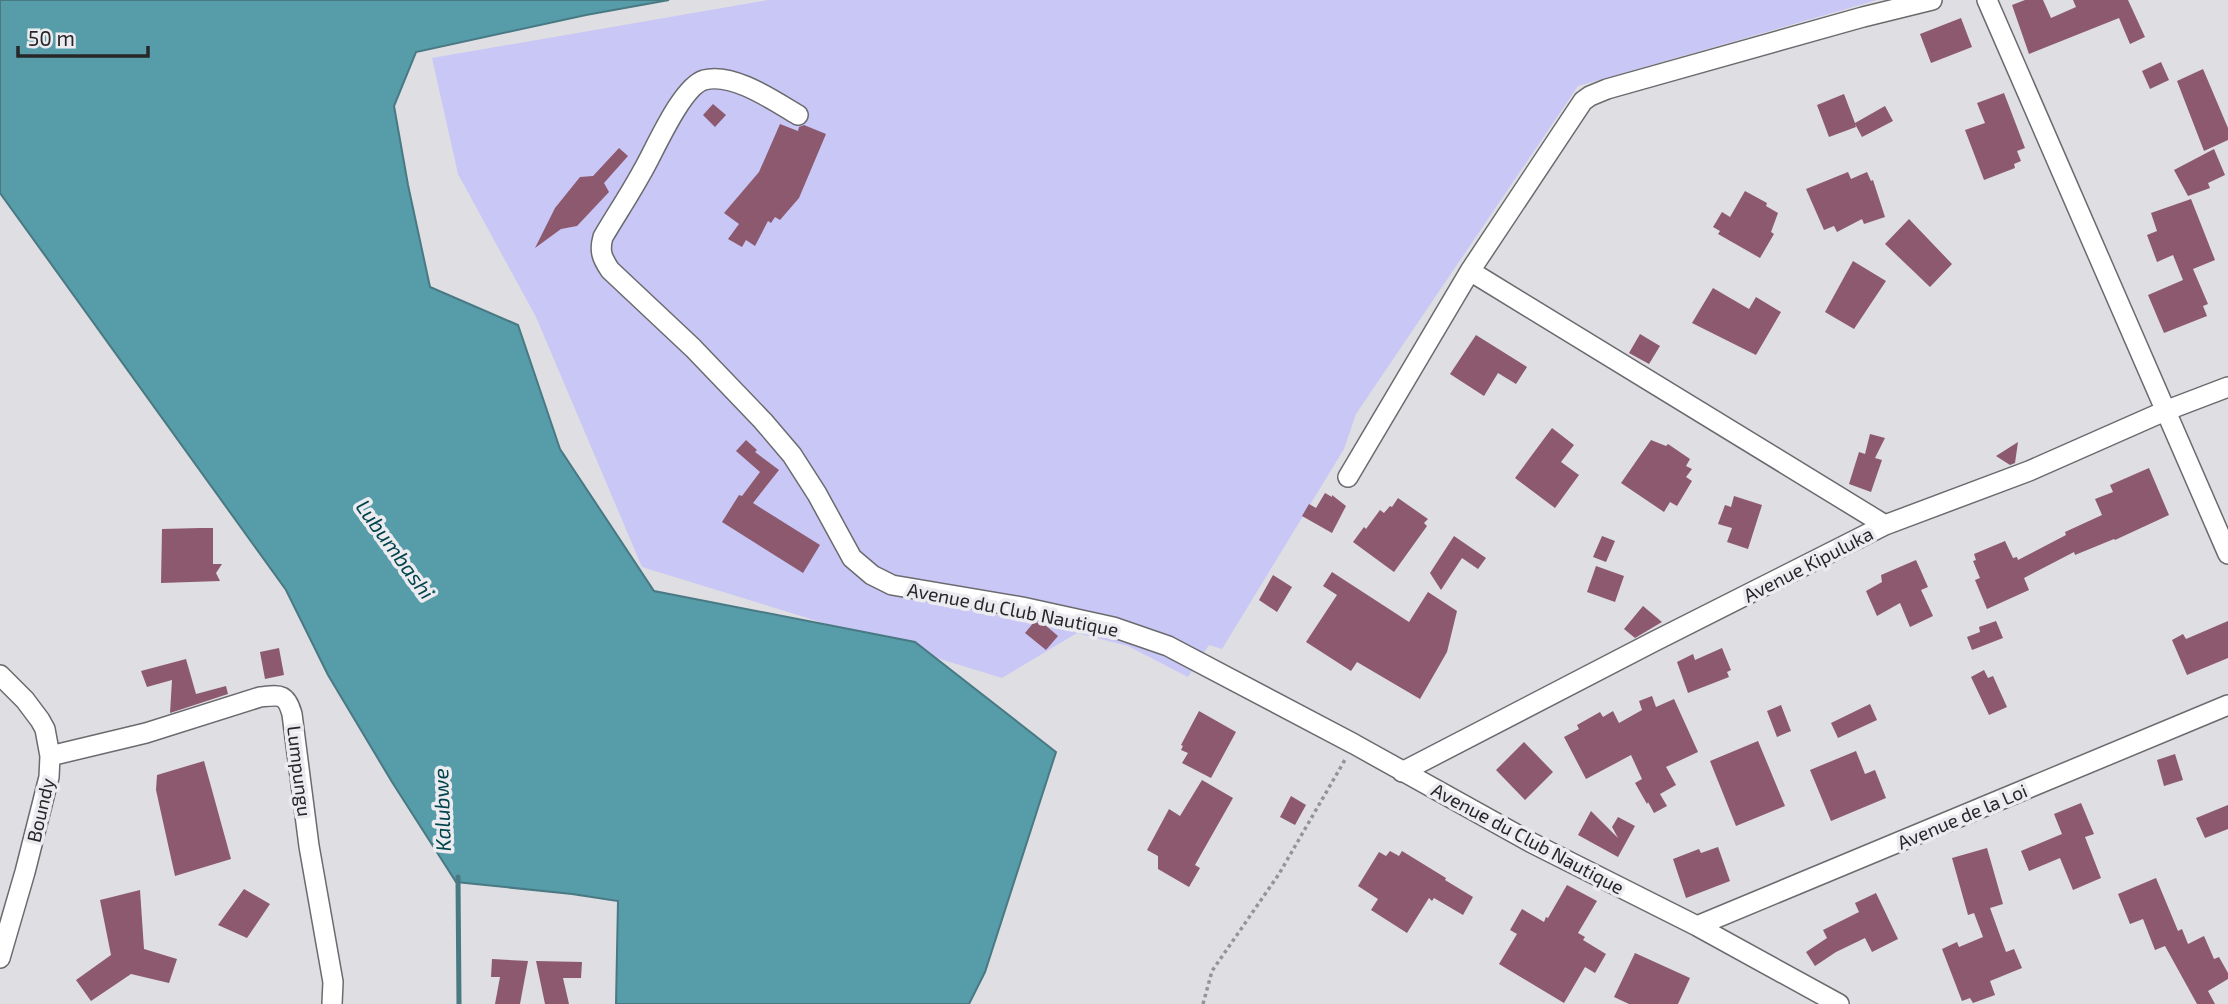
<svg xmlns="http://www.w3.org/2000/svg" width="2228" height="1004" viewBox="0 0 2228 1004" font-family="'Exo 2',sans-serif">
<style>
.green{fill:#c9c7f5}
.water{fill:#579ca9;stroke:#497983;stroke-width:2}
.lines{fill:none;stroke-linecap:round;stroke-linejoin:round}
.stream{stroke:#497983;stroke-width:5}
.building{fill:#8c596e}
.minor-casing{stroke:#6b6b6f;stroke-width:22}
.path{stroke:#949498;stroke-width:3.5;stroke-dasharray:3.5 3.5;stroke-linecap:butt}
.minor{stroke:#fff;stroke-width:19}
.labels{text-anchor:middle;dominant-baseline:central;stroke-width:7;stroke-linejoin:round;paint-order:stroke}
.street-label{font-size:19px;fill:#272729;stroke:#ebebf0}
.water-label{font-size:21px;font-style:italic;fill:#00434c;stroke:#ebebf0}
</style>
<rect width="100%" height="100%" fill="#dedee3"/>
<path class="green" d="M 768,0 L 1877,0 L 1578,86 L 1356,414 L 1344,449 L 1222,649 L 1209,645 L 1188,677 L 1128,646 L 1077,633 L 1002,678 L 642,567 L 536,317 L 458,174 L 432,58 Z"/>
<path class="water" d="M 0,0 L 669,0 L 586,15 L 416,52 L 394,106 L 408,185 L 430,287 L 518,325 L 560,449 L 654,591 L 915,642 L 1056,752 L 985,972 L 969,1004 L 616,1004 L 618,901 L 572,894 L 456,882 L 392,782 L 328,675 L 286,590 L 0,193 Z"/>
<g class="lines">
<path class="stream" d="M 458,877 L 459,1004"/>
</g>
<path class="building" d="M 2025,0 L 2043,0 L 2051,18 L 2076,7 L 2073,0 L 2128,0 L 2145,37 L 2130,44 L 2119,18 L 2029,54 L 2012,5 Z
M 1961,18 L 1972,47 L 1931,63 L 1920,34 Z
M 2161,62 L 2169,80 L 2150,89 L 2142,71 Z
M 2203,69 L 2228,128 L 2228,140 L 2204,151 L 2177,81 Z
M 2004,93 L 2025,148 L 2017,151 L 2021,161 L 2014,164 L 2015,168 L 1984,180 L 1965,130 L 1985,123 L 1977,103 Z
M 1844,94 L 1855,123 L 1885,106 L 1893,121 L 1862,137 L 1855,124 L 1856,127 L 1829,137 L 1817,105 Z
M 713,104 L 726,115 L 715,127 L 703,115 Z
M 780,124 L 798,131 L 799,127 L 804,125 L 826,134 L 799,198 L 780,220 L 775,217 L 771,223 L 768,221 L 755,246 L 746,240 L 742,247 L 728,239 L 739,224 L 724,213 L 759,172 Z
M 619,148 L 628,156 L 604,183 L 609,192 L 577,226 L 561,229 L 535,248 L 555,208 L 580,177 L 593,176 Z
M 2214,149 L 2225,175 L 2208,183 L 2210,188 L 2188,196 L 2174,170 Z
M 1848,172 L 1851,179 L 1867,172 L 1871,181 L 1873,180 L 1885,217 L 1864,224 L 1862,219 L 1837,232 L 1834,226 L 1824,230 L 1806,189 Z
M 1745,191 L 1767,203 L 1766,206 L 1778,213 L 1771,232 L 1774,234 L 1760,258 L 1718,234 L 1720,231 L 1713,227 L 1722,212 L 1730,217 Z
M 2191,199 L 2215,260 L 2193,269 L 2208,304 L 2203,306 L 2207,316 L 2164,333 L 2148,295 L 2183,280 L 2173,255 L 2157,262 L 2147,235 L 2157,231 L 2151,213 Z
M 1909,219 L 1952,264 L 1930,287 L 1885,244 Z
M 1853,261 L 1886,281 L 1854,329 L 1825,312 Z
M 1713,288 L 1749,309 L 1756,297 L 1781,312 L 1756,355 L 1692,323 Z
M 1640,334 L 1660,346 L 1649,364 L 1629,353 Z
M 1476,335 L 1527,367 L 1516,384 L 1498,373 L 1484,396 L 1450,374 Z
M 1552,428 L 1574,445 L 1561,462 L 1579,475 L 1555,508 L 1515,478 Z
M 1870,434 L 1885,438 L 1875,458 L 1882,460 L 1871,492 L 1849,484 L 1859,452 L 1865,454 Z
M 746,440 L 757,450 L 755,452 L 779,470 L 753,503 L 820,545 L 803,573 L 722,522 L 739,495 L 742,496 L 760,472 L 736,451 Z
M 1651,440 L 1666,446 L 1668,444 L 1690,459 L 1686,466 L 1692,469 L 1686,477 L 1692,481 L 1677,506 L 1670,502 L 1664,512 L 1621,483 Z
M 2018,442 L 2015,463 L 2010,465 L 1996,456 Z
M 2149,468 L 2169,515 L 2115,540 L 2114,539 L 2075,555 L 2074,552 L 2024,578 L 2029,590 L 1987,609 L 1975,580 L 1980,578 L 1973,561 L 1976,560 L 1974,554 L 2005,541 L 2013,558 L 2017,557 L 2018,560 L 2066,535 L 2065,532 L 2102,515 L 2095,499 L 2113,492 L 2110,485 Z
M 1325,493 L 1332,497 L 1332,495 L 1346,506 L 1332,533 L 1302,516 L 1309,504 L 1316,508 Z
M 1734,496 L 1762,505 L 1748,549 L 1727,542 L 1732,528 L 1718,524 L 1725,505 L 1731,507 Z
M 1398,498 L 1428,519 L 1424,523 L 1427,526 L 1394,572 L 1353,542 L 1364,527 L 1366,529 L 1380,510 L 1384,513 L 1390,506 L 1392,507 Z
M 200,528 L 213,528 L 213,564 L 222,564 L 216,573 L 220,581 L 161,583 L 162,529 Z
M 1454,536 L 1486,558 L 1478,569 L 1462,558 L 1441,590 L 1430,573 Z
M 1602,536 L 1615,541 L 1606,562 L 1593,557 Z
M 1916,560 L 1928,587 L 1921,590 L 1933,616 L 1910,627 L 1900,603 L 1877,616 L 1866,591 L 1882,582 L 1881,575 Z
M 1596,566 L 1624,576 L 1615,602 L 1587,592 Z
M 1332,572 L 1409,622 L 1428,592 L 1457,611 L 1447,652 L 1420,699 L 1357,662 L 1351,671 L 1306,642 L 1337,595 L 1323,586 Z
M 1273,575 L 1292,587 L 1277,612 L 1259,600 Z
M 1643,606 L 1662,622 L 1635,638 L 1624,629 Z
M 1996,621 L 2003,638 L 1972,650 L 1967,637 L 1980,632 L 1979,627 Z
M 2228,621 L 2228,658 L 2187,675 L 2172,640 L 2183,634 L 2186,639 Z
M 1034,622 L 1044,624 L 1058,636 L 1046,650 L 1025,633 Z
M 279,648 L 284,675 L 265,679 L 260,652 Z
M 1722,648 L 1731,670 L 1727,672 L 1729,677 L 1688,693 L 1677,662 L 1693,654 L 1695,660 Z
M 186,659 L 196,694 L 226,686 L 228,694 L 170,713 L 172,680 L 147,687 L 141,671 Z
M 1984,670 L 1988,678 L 1993,676 L 2007,707 L 1989,715 L 1971,677 Z
M 1652,696 L 1656,707 L 1674,699 L 1698,752 L 1666,767 L 1676,785 L 1660,794 L 1667,806 L 1654,813 L 1648,802 L 1647,804 L 1635,783 L 1642,779 L 1631,755 L 1586,779 L 1564,737 L 1579,729 L 1577,725 L 1600,712 L 1603,717 L 1613,711 L 1619,723 L 1642,710 L 1639,701 Z
M 1870,704 L 1877,720 L 1838,738 L 1831,723 Z
M 1781,705 L 1791,731 L 1777,737 L 1767,711 Z
M 1199,711 L 1236,732 L 1211,778 L 1182,763 L 1188,753 L 1181,750 L 1183,746 L 1181,745 Z
M 1758,741 L 1785,806 L 1736,826 L 1710,761 Z
M 1524,742 L 1553,772 L 1525,800 L 1496,770 Z
M 1856,751 L 1865,774 L 1875,770 L 1886,798 L 1831,821 L 1810,770 Z
M 2175,754 L 2183,780 L 2164,786 L 2157,760 Z
M 204,761 L 231,859 L 175,876 L 156,790 L 157,775 Z
M 1202,780 L 1233,798 L 1195,865 L 1200,868 L 1189,887 L 1158,869 L 1158,856 L 1147,850 L 1169,809 L 1180,816 Z
M 1291,796 L 1306,805 L 1295,825 L 1280,817 Z
M 2081,803 L 2094,834 L 2085,837 L 2101,878 L 2073,890 L 2060,858 L 2029,871 L 2021,851 L 2062,834 L 2054,814 Z
M 2228,805 L 2228,829 L 2205,838 L 2196,818 Z
M 1591,811 L 1618,838 L 1612,827 L 1618,817 L 1635,826 L 1618,857 L 1578,835 Z
M 1718,847 L 1730,881 L 1686,898 L 1673,859 L 1699,849 L 1701,853 Z
M 1987,848 L 2003,904 L 1990,908 L 2006,952 L 2014,949 L 2022,968 L 1990,981 L 1995,995 L 1973,1003 L 1970,998 L 1962,1001 L 1942,949 L 1957,942 L 1959,947 L 1983,937 L 1974,913 L 1968,915 L 1952,858 Z
M 1390,851 L 1399,856 L 1402,851 L 1446,878 L 1445,880 L 1473,897 L 1463,915 L 1434,898 L 1432,901 L 1429,898 L 1407,933 L 1371,910 L 1378,899 L 1358,886 L 1379,852 L 1386,856 Z
M 2156,878 L 2178,931 L 2182,929 L 2188,944 L 2204,936 L 2214,959 L 2219,957 L 2228,973 L 2228,979 L 2208,991 L 2215,1004 L 2197,1004 L 2165,946 L 2155,950 L 2143,919 L 2130,924 L 2118,894 Z
M 1567,885 L 1597,901 L 1578,933 L 1585,937 L 1583,940 L 1606,954 L 1595,973 L 1585,967 L 1564,1003 L 1499,964 L 1517,934 L 1510,930 L 1522,909 L 1544,922 L 1546,917 L 1548,918 Z
M 244,889 L 270,904 L 247,938 L 218,925 Z
M 140,890 L 144,949 L 177,959 L 169,983 L 131,974 L 91,1001 L 76,980 L 111,955 L 100,900 Z
M 1876,893 L 1898,939 L 1872,952 L 1865,938 L 1836,952 L 1815,966 L 1806,952 L 1827,938 L 1823,930 L 1859,912 L 1855,903 Z
M 1635,953 L 1690,978 L 1678,1004 L 1629,1004 L 1614,997 Z
M 492,959 L 528,961 L 520,1004 L 495,1004 L 500,977 L 491,977 Z
M 536,961 L 582,962 L 581,978 L 563,978 L 569,1004 L 545,1004 Z"/>
<g class="lines">
<g class="minor-casing">
<path id="minor" d="M 1987,0 L 2228,554
M 798,115 C 774,101 733,72 704,80 C 681,87 654,152 642,172 C 630,194 616,215 603,237 C 599,251 602,258 610,270 L 693,348 L 763,421 L 792,455 L 817,494 L 852,558 L 872,575 L 892,585 L 1022,607 L 1113,627 L 1168,646 L 1354,744 L 1532,843 L 1697,926 L 1839,1004
M 1470,271 L 1885,525
M 1348,477 L 1470,271 L 1583,101 L 1590,96 L 1607,89 L 1863,17 L 1932,0
M 0,675 L 25,700 L 40,720 L 45,729 L 50,756 L 49,777 L 25,872 L 0,958
M 50,756 L 146,733 L 260,697 C 280,695 286,693 292,714 L 309,846 L 333,982 L 332,1004
M 1402,772 L 1653,642 L 1885,525 L 2029,471 L 2165,411 L 2228,387
M 1697,926 L 2228,705"/>
</g>
<path class="path" d="M 1203,1004 L 1212,971 L 1279,874 L 1346,758"/>
<use href="#minor" class="minor"/>
</g>
<g class="labels">
<g class="street-label">
<text transform="translate(1808 564) rotate(-27)">Avenue Kipuluka</text>
<text transform="translate(1013 609) rotate(11)">Avenue du Club Nautique</text>
<text transform="translate(300 771) rotate(83)">Lumpungu</text>
<text transform="translate(40 810) rotate(-77)">Boundy</text>
<text transform="translate(1962 816) rotate(-23)">Avenue de la Loi</text>
<text transform="translate(1528 838) rotate(28)">Avenue du Club Nautique</text>
</g>
<g class="water-label">
<text transform="translate(396 549) rotate(54)">Lubumbashi</text>
<text transform="translate(441 810) rotate(-92)">Kalubwe</text>
</g>
</g>
<path d="M18 46v10h130v-10" fill="none" stroke="#272729" stroke-width="3.5"/>
<text x="28" y="46" font-size="21" fill="#272729" stroke="#ebebf0" stroke-width="5" paint-order="stroke">50 m</text>
</svg>
